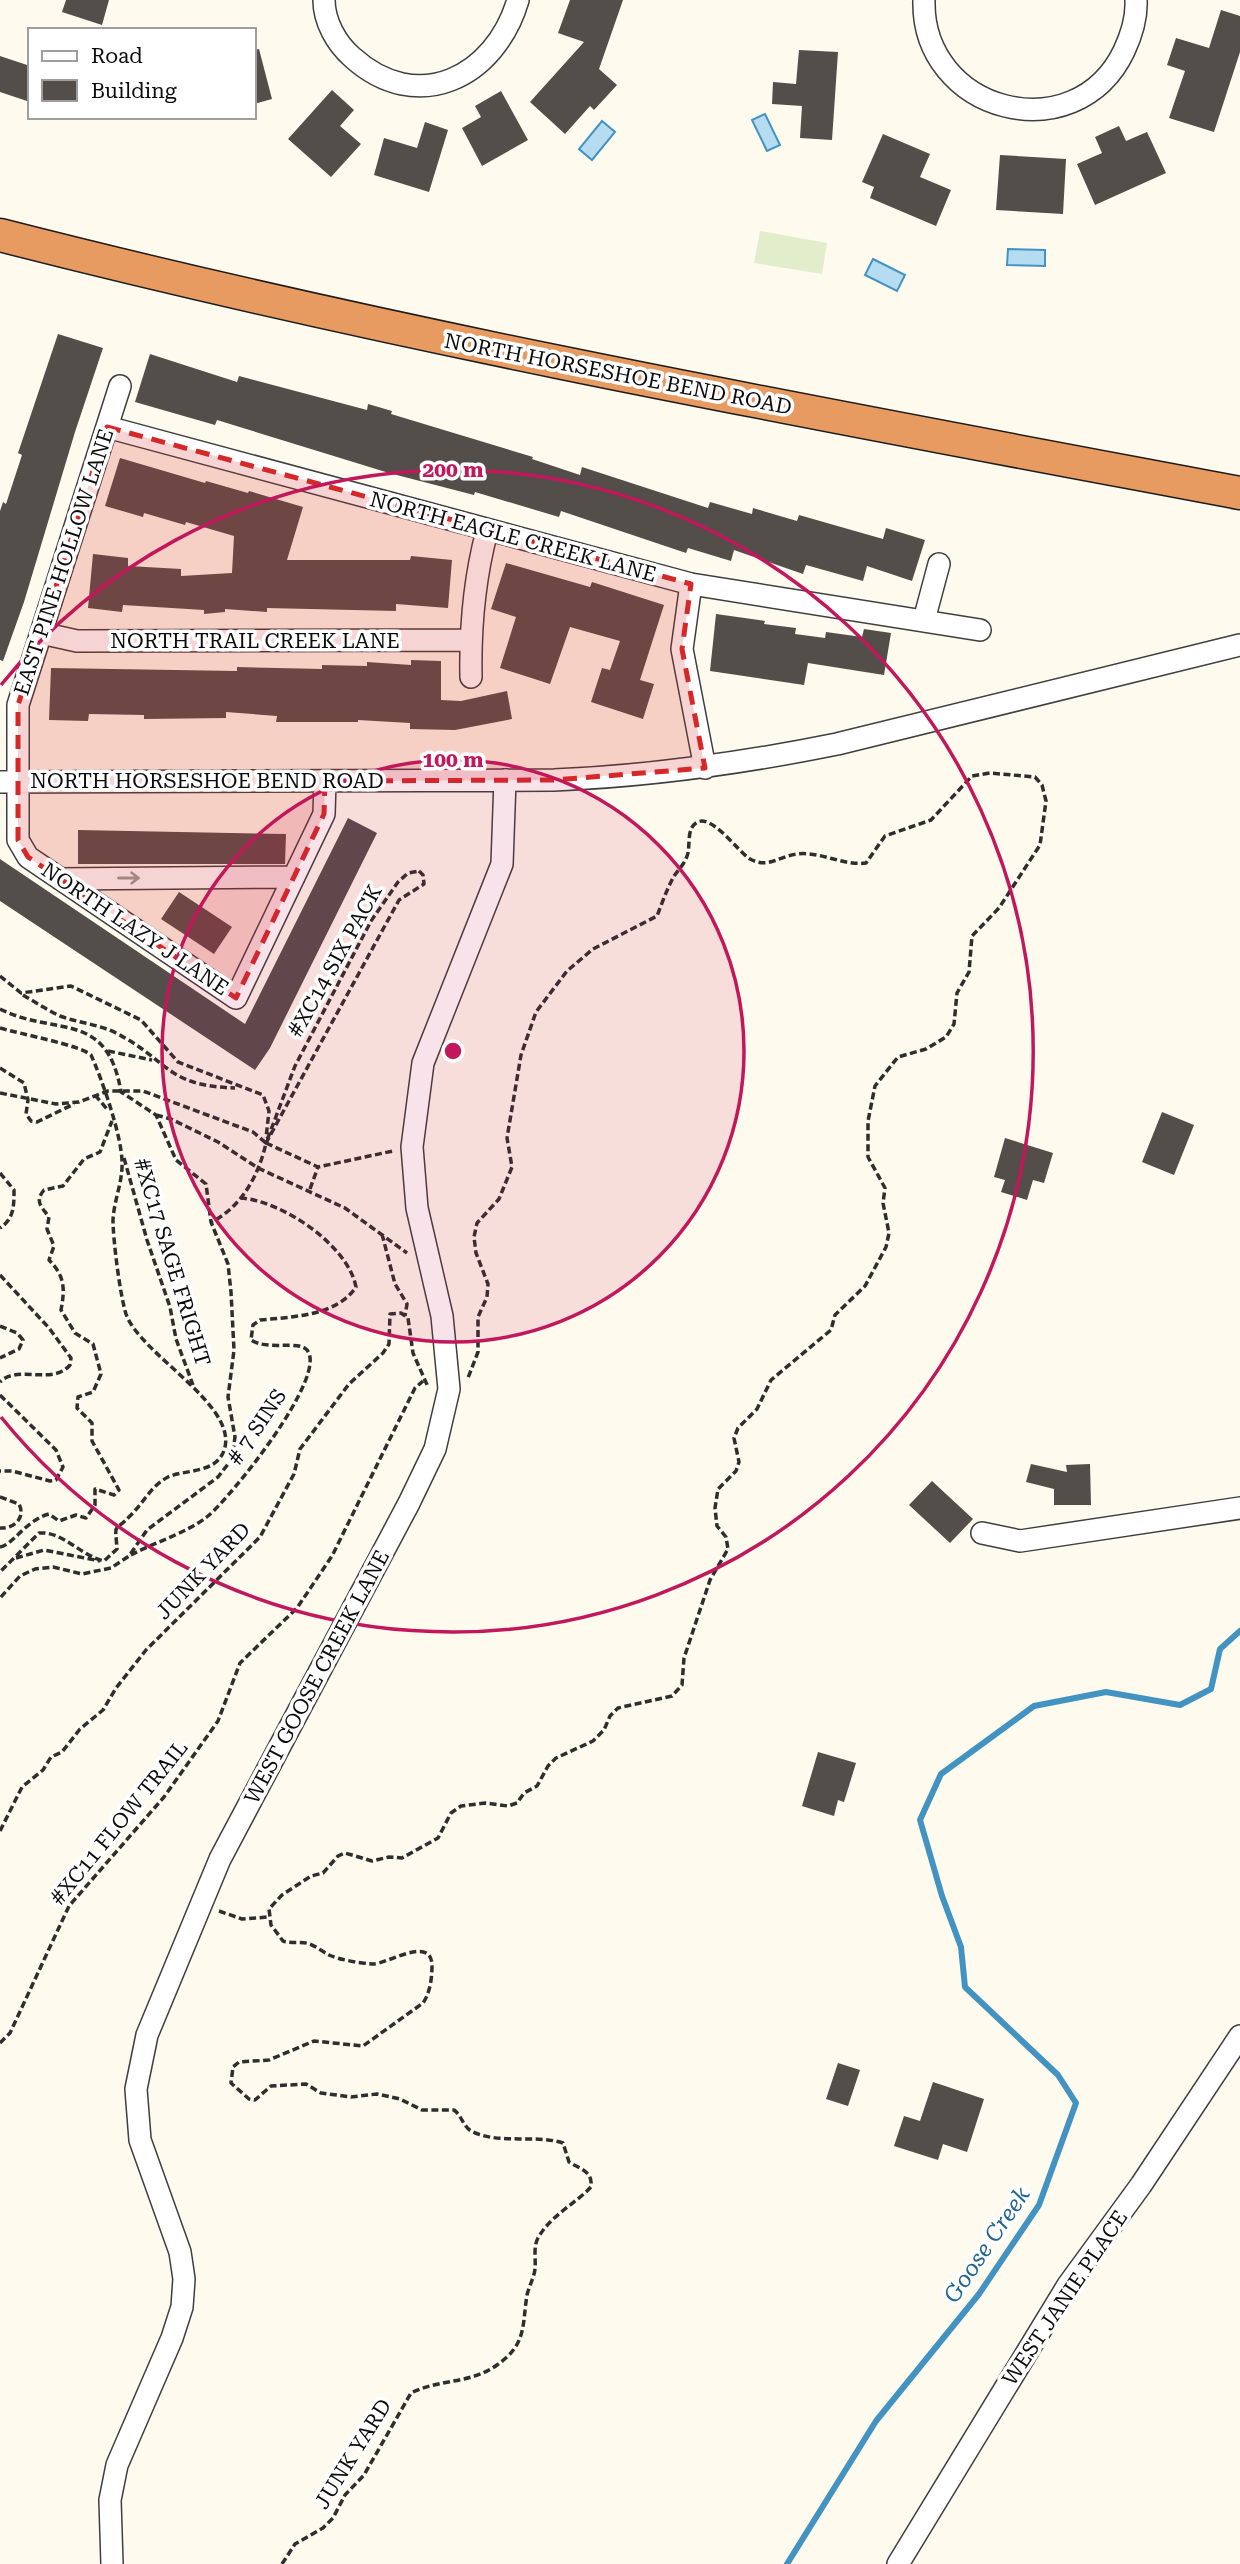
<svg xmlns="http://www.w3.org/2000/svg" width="1240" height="2564" viewBox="0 0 1240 2564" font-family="'Roboto Serif',serif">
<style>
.pitch{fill:#e2edcb}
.water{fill:#b6dcf1;stroke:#4393c2;stroke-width:2}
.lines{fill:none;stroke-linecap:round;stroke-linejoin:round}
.stream{stroke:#4393c2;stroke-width:6}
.building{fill:#544e4a}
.minor-casing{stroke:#3f3f3f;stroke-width:24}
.highway-casing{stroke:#1d1d1d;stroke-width:35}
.path{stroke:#2e2e2e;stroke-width:3.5;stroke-dasharray:7 3.5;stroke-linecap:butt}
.minor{stroke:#fff;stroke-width:21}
.highway{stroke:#e89b61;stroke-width:32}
.oneway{stroke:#9e9e9e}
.marked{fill:#d62828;fill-opacity:0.2;stroke:#d62828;stroke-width:5;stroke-dasharray:14 9;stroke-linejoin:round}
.ring{fill:none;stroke:#c2185b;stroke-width:3.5}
.labels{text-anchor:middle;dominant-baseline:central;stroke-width:7;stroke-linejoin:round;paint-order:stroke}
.street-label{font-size:21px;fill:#0c0c0c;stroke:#fff}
.water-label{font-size:23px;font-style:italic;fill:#206494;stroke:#fff}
.centre{fill:#c2185b;stroke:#fff;stroke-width:3.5}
.ring-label{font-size:21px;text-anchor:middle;font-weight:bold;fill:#c2185b;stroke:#fff;stroke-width:7;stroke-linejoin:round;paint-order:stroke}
</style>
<rect width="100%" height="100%" fill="#fefaed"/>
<path class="pitch" d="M 760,231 L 827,243 L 822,274 L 754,263 Z"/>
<path class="water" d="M 765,114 L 780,145 L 767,151 L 752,120 Z
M 602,121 L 615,132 L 592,160 L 579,149 Z
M 1008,249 L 1045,250 L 1045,266 L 1007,265 Z
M 873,259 L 905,275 L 897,291 L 865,275 Z"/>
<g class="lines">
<path class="stream" d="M 787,2564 L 876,2421 L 979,2294 L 1039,2205 L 1076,2103 L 1058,2075 L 965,1987 L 961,1947 L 942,1896 L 920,1820 L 941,1774 L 1034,1706 L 1106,1692 L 1180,1705 L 1211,1689 L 1220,1649 L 1240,1631"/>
</g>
<path class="building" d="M 66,0 L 109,0 L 102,25 L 62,12 Z
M 570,0 L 623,0 L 599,69 L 617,85 L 594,110 L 590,106 L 565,134 L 530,102 L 584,42 L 558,33 Z
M 1221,10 L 1240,16 L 1240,52 L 1214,132 L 1169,118 L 1185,71 L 1167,65 L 1176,38 L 1209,48 Z
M 259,49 L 272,99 L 254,104 L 254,50 Z
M 799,50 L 838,52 L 832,140 L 800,138 L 802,106 L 772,104 L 773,82 L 796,84 Z
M 0,56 L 30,66 L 30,102 L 0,92 Z
M 332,90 L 354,110 L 340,126 L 361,144 L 331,177 L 288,139 Z
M 501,91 L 528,140 L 482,166 L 462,128 L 481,117 L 475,106 Z
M 425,122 L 448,130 L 429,192 L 374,175 L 384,138 L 417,148 Z
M 1119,126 L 1126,141 L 1147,132 L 1166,173 L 1095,205 L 1077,164 L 1102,153 L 1095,137 Z
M 883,134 L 930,154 L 920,177 L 951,190 L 936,226 L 870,198 L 874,187 L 862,182 Z
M 1000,155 L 1066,159 L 1063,214 L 996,210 Z
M 58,334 L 103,348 L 75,432 L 24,602 L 3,661 L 0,660 L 0,511 L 3,502 L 6,504 L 22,455 L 18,453 Z
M 150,354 L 237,382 L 239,376 L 367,410 L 368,404 L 392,411 L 391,414 L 533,457 L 532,459 L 580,475 L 582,467 L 708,508 L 710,502 L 752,514 L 753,508 L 797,521 L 799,515 L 883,539 L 886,528 L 925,540 L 912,581 L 867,566 L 863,581 L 806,565 L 803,574 L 734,550 L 731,561 L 688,548 L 686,553 L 561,511 L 559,517 L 475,492 L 474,495 L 389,473 L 217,420 L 215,425 L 135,402 Z
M 120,458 L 205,483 L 206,481 L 248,493 L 249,491 L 303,507 L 287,560 L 410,560 L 411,556 L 452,560 L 448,608 L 396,604 L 396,611 L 267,608 L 267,612 L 225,609 L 225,612 L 204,614 L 204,610 L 123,605 L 122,612 L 88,608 L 93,554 L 128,558 L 128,566 L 181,569 L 181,576 L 232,573 L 234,536 L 186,522 L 185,525 L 144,513 L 143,517 L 105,506 Z
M 506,563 L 590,587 L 592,582 L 664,605 L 640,680 L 654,684 L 643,719 L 591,702 L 602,668 L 610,670 L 620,641 L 570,627 L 550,684 L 500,668 L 516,617 L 491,609 Z
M 716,614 L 765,621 L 764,624 L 796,628 L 795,634 L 825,638 L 826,632 L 862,637 L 864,629 L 891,633 L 884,675 L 808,663 L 804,685 L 710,671 Z
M 411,660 L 441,661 L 441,700 L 461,701 L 507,691 L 512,719 L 455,730 L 410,729 L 410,723 L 358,720 L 358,722 L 276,722 L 277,716 L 226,712 L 226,718 L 144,719 L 144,715 L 89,714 L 88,721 L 49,720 L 51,668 L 237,671 L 237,667 L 322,669 L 322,665 L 367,666 L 367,662 L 411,665 Z
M 348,818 L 377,833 L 270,1048 L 255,1070 L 0,901 L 0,859 L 245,1024 Z
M 78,830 L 286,834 L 285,864 L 78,864 Z
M 179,892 L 232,927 L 214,954 L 161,919 Z
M 1162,1112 L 1194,1125 L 1174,1175 L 1142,1162 Z
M 1005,1138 L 1053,1153 L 1044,1183 L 1033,1180 L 1027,1200 L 1001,1192 L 1005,1180 L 994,1177 Z
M 1031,1464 L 1067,1472 L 1066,1465 L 1090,1464 L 1091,1505 L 1054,1505 L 1054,1489 L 1026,1482 Z
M 932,1481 L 973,1519 L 950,1543 L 909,1505 Z
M 818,1752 L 856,1763 L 844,1802 L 838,1800 L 834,1816 L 802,1806 Z
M 838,2063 L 860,2070 L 848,2106 L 826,2099 Z
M 933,2082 L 984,2099 L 967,2152 L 943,2144 L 938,2160 L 894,2146 L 904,2116 L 920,2121 Z"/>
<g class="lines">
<g class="minor-casing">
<path id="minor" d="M 324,0 C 324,21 336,43 352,57 C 417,116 495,78 518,0
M 924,0 C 921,112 1075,153 1124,51 C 1131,36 1137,18 1136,0
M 120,386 L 18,705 L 18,840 L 28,857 L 236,998 L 324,814 L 325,781
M 107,427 L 691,584 L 980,630
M 691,584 L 682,649 L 705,768
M 924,620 L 939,564
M 41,633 L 77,641 L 470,640
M 471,677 C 470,626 474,580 487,531
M 0,782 L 554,780 C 650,776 743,763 837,744 L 1240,645
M 60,879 L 294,877
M 982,1533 L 1020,1541 L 1240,1508
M 112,2564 L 110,2500 L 117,2465 L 172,2338 L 182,2307 L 184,2279 L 180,2252 L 140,2140 L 136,2089 L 147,2035 L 220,1859 L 409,1503 L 435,1449 L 449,1389 L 442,1316 L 417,1208 L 412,1147 L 423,1063 L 502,864 L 505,780
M 898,2564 L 1068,2285 L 1141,2185 L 1240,2036"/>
</g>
<g class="highway-casing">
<path id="highway" d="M 0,235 C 410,340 825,415 1240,493"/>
</g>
<path class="path" d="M 419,871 L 423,875 L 424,884 L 399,900 L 266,1143 L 295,1066 L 371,921 L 398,882 L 408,873 Z
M 0,976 L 21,993 L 71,986 L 141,1020 L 178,1062 L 263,1095 L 269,1111 L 266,1138
M 23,995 C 35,1002 47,1010 60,1016 C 79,1023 98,1024 116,1033 C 169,1060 165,1086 235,1088
M 0,1009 C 56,1037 107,1009 121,1092 L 156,1115 L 176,1160 L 206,1184 L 211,1222 L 228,1264 L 231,1292 L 234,1350 L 228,1397 L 235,1437 L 232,1459 L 218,1477 L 147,1530 L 129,1556 L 111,1568 L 82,1574 L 53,1567 L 35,1569 L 20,1576 L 0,1598
M 0,1028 C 20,1034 80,1045 91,1055 C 102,1079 122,1137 122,1162 C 123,1181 114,1200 113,1220 C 113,1240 120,1295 126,1314 C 140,1354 235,1403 225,1447 C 219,1474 186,1469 168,1477 C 151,1486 144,1502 131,1515 C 113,1534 115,1520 117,1549 L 104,1561 C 81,1556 63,1531 39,1533 L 0,1572
M 108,1051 L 152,1060
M 0,1068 L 24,1083 L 28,1100 L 26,1114 L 31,1121 L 37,1122 L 74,1104
M 0,1093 L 56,1104 L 79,1102 L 108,1091 L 143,1091 L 253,1132 L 266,1143 C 259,1175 241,1208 211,1222
M 95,1095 L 107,1109
M 156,1115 L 171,1119 L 218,1142 L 258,1168 L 345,1208 L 407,1253
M 266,1143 L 318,1167 L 393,1151
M 124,1158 L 147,1240 L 170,1307 L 176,1339 L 193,1385
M 0,1173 L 14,1190 C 14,1206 14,1219 0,1228
M 310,1189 L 318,1167
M 382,1234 L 395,1284 L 407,1304 L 405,1316
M 0,1275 L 49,1328 L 71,1358 L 70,1365 C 52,1386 18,1364 0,1382
M 0,1326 L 17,1333 L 23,1340 L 19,1349 L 0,1358
M 0,1395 L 56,1450 L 63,1467 L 56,1480 L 50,1481 L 12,1471 L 0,1471
M 0,1497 L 19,1504 C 26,1518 14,1529 0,1528
M 0,1547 C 13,1545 26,1520 49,1514 L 59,1521 L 76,1515 L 86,1518 L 95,1505 L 95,1489 L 114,1495 L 119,1490 L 92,1441 L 92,1423 L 77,1408 L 78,1397 L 93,1392 L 101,1374 L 93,1344 L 75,1333 L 61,1310 C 65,1289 65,1276 49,1260 L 54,1246 L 47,1229 L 49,1217 C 42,1207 34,1202 44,1190 L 63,1186 L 84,1159 L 100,1152 L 112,1121
M 131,1555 C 155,1542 187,1533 208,1516 C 230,1498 329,1376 307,1350 C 299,1340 268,1351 251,1340 L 253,1325 L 260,1320 C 292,1317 337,1316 356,1287 C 348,1245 282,1201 241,1198
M 16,1558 L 44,1550 L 100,1561
M 0,1831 L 22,1787 L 43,1770 L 51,1757 L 62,1752 L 80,1729 L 103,1710 L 116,1688 L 146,1650 L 260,1537 L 294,1474 L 300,1449 L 349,1384 L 383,1353 L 389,1344 L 390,1314 L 401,1313 L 408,1318 L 413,1353 L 428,1387
M 219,1911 L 242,1919 L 268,1917
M 0,2043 L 10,2033 L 69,1906 L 164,1797 L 218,1721 L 240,1663 L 297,1608 L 332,1556 L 415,1388 L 423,1381
M 282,2564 L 295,2544 L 323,2528 L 333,2518 L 345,2495 L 364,2475 L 411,2393 C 438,2379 471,2384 497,2365 C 527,2344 522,2326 527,2295 C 529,2286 534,2278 535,2269 C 536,2259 533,2247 538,2238 C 550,2216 575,2204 591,2187 C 593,2171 580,2169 569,2162 L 563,2143 C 535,2134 498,2145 471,2131 C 463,2126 462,2116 454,2110 L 422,2110 L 400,2099 L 377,2094 L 351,2097 L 321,2093 L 306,2084 L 271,2086 L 255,2100 L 249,2099 L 231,2083 L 233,2067 L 239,2062 L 269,2060 L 314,2041 L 363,2046 L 423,2003 C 430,1993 432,1978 432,1966 C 432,1934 386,1965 372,1964 C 360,1963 340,1960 329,1955 C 323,1952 317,1947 310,1944 C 302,1941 292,1944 283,1941 L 271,1925 L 269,1909 L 282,1895 L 311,1876 L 323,1873 L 338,1856 L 345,1853 L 372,1861 L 389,1857 L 402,1858 L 438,1838 L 451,1813 L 461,1806 L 485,1803 L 508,1806 L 517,1803 L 524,1793 L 537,1786 L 548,1766 L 556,1758 L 593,1741 L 604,1730 L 610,1716 L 618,1708 L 672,1696 L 682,1685 L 684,1658 L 710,1580 L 728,1549 L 726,1537 L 717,1526 L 715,1508 L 718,1489 L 736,1471 L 739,1462 L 734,1438 L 738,1428 L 757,1409 L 771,1380 L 831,1330 L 835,1315 L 865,1286 L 886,1247 L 889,1233 L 883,1203 L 885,1188 L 868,1157 L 868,1121 L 875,1086 L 898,1057 L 926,1049 L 946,1037 L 954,1024 L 957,993 L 969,972 L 972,936 L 999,908 L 1040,845 L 1046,801 L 1042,785 L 1035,777 L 990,773 L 972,776 L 931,820 L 885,836 L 866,863 C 843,866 820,851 797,854 C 779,856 769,869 750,859 C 738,852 711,812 696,823 C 687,829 690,843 688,853 C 686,862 679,869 674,876 C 667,889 662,903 657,916 L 593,949 L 567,971 L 536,1012 L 521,1055 L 507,1138 L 512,1167 L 499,1199 L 477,1223 L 474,1237 L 476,1253 L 488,1284 L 487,1297 L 478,1317 L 478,1352 L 468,1378"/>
<use href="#minor" class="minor"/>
<use href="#highway" class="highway"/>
</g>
<defs><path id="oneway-shaft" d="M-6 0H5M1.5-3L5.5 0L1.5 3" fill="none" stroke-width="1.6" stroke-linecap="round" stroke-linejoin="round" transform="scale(1.75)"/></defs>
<use class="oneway" href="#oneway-shaft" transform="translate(129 878)"/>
<path class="marked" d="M 107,427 L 691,584 L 682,649 L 705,768 L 554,780 L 325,781 L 324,814 L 236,998 L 28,857 L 18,840 L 18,705 Z"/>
<circle cx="453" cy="1051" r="291" fill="#c2185b" fill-opacity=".12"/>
<g class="ring">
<circle cx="453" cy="1051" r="291"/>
<path d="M1 685A581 581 0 1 1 1 1417"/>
</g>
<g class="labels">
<g class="street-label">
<text transform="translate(618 374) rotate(11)">NORTH HORSESHOE BEND ROAD</text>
<text transform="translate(513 537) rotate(15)">NORTH EAGLE CREEK LANE</text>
<text transform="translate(64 562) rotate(-72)">EAST PINE HOLLOW LANE</text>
<text x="255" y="641">NORTH TRAIL CREEK LANE</text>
<text x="207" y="781">NORTH HORSESHOE BEND ROAD</text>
<text transform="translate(135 929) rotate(34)">NORTH LAZY J LANE</text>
<text transform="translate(335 961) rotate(-61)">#XC14 SIX PACK</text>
<text transform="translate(172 1262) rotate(73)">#XC17 SAGE FRIGHT</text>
<text transform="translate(257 1427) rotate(-56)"># 7 SINS</text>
<text transform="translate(203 1571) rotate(-46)">JUNK YARD</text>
<text transform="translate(317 1677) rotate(-62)">WEST GOOSE CREEK LANE</text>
<text transform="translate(119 1823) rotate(-51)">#XC11 FLOW TRAIL</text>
<text transform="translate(1065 2298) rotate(-56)">WEST JANIE PLACE</text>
<text transform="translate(353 2454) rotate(-58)">JUNK YARD</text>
</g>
<g class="water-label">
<text transform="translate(987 2245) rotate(-56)">Goose Creek</text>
</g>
</g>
<circle cx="453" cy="1051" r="10" class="centre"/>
<g class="ring-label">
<text x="453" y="477">200 m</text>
<text x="453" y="767">100 m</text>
</g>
<rect x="28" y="28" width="228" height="91" fill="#ffffff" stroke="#9e9e9e" stroke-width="2"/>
<rect x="42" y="51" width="35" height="10" fill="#ffffff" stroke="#9e9e9e" stroke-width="2"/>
<text x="91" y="63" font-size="21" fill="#0c0c0c">Road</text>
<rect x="42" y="80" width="35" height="21" fill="#544e4a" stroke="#9e9e9e" stroke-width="2"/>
<text x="91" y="98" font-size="21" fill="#0c0c0c">Building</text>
</svg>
